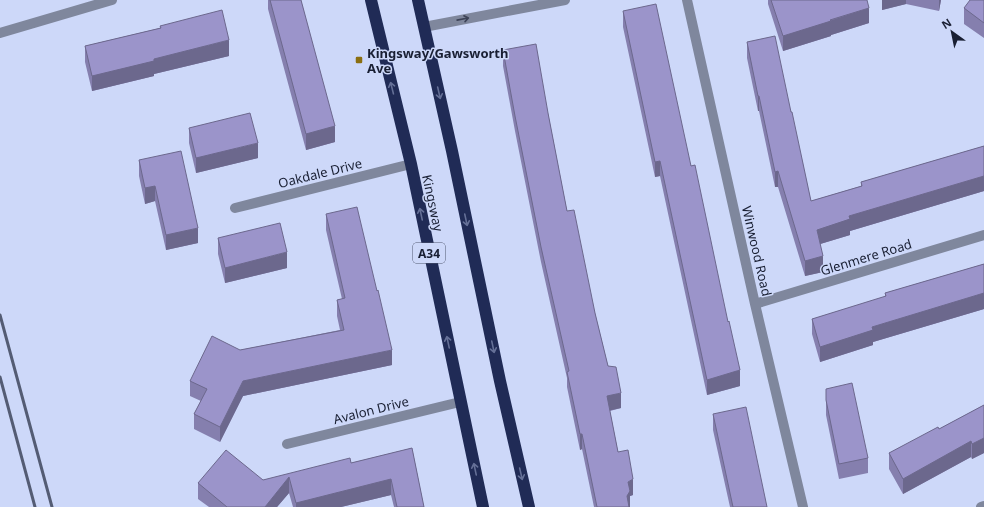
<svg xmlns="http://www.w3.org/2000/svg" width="984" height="507" viewBox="0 0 984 507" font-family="'Noto Sans',sans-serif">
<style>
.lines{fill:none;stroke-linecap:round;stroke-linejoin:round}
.minor{stroke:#7f879d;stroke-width:10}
.highway{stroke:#202b56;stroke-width:12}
.rail{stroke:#545c74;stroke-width:3}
.wall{fill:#857fae}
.shaded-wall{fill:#6c688d}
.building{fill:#9b94ca;stroke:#6c688d}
.oneway{stroke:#3d4358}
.oneway2{stroke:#657097}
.poi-dot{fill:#8b6f11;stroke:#cdd8f9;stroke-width:1.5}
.labels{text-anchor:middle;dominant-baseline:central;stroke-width:3;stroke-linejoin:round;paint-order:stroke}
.shield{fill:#cdd8f9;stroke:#4f566e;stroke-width:1}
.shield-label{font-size:12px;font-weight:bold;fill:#191f33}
.poi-label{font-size:13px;font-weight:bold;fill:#191f33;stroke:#cdd8f9;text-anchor:start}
.street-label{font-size:13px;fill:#191f33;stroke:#cdd8f9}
</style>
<rect width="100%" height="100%" fill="#cdd8f9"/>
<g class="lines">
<path class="minor" d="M 687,0 L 755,304 L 803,507
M 424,27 L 565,0
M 0,33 L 112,0
M 235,208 L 411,164
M 755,304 L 984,235
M 287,444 L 460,402
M 981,507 L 984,506"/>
<path class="highway" d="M 371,0 L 411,164 L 483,507
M 418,0 L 452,151 L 500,381 L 529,507"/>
<path class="rail" d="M 0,315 L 52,507
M 0,377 L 35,507"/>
</g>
<path class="wall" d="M 268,0 L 301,0 L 335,142 L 306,150 L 268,9 Z
M 768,0 L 867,0 L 869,23 L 831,35 L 831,36 L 783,51 L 768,4 Z
M 882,0 L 941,0 L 939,11 L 906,4 L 882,10 Z
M 984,0 L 984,38 L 964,24 L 964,8 Z
M 623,11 L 691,166 L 740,386 L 707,395 L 660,176 L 655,177 L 623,27 Z
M 160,26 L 229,56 L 154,74 L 154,76 L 92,91 L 85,62 L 85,46 L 160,28 Z
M 747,42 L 791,112 L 811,201 L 861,186 L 861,182 L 984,146 L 984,191 L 850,231 L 850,235 L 820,244 L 823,272 L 805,276 L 778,187 L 775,187 L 759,111 L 758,111 L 747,58 Z
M 503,50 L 548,113 L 567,211 L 595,313 L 608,366 L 621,408 L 610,411 L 618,452 L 633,495 L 630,496 L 630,507 L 594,507 L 582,449 L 580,450 L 567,387 L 567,378 L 541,262 L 515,131 L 503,66 Z
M 189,128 L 258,158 L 196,173 L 189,143 Z
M 139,160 L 198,243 L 166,250 L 155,201 L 145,204 L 139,176 Z
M 326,214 L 392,365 L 243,396 L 220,442 L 194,429 L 194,414 L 201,401 L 190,396 L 190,381 L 240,350 L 340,330 L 337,316 L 337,300 L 342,299 L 326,230 Z
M 218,238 L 287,268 L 225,283 L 218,254 Z
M 984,264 L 984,309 L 873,342 L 873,345 L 820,362 L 812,334 L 812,319 L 885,297 L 885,293 Z
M 826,389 L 868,458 L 868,473 L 839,479 L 826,415 Z
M 984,405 L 984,453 L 972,459 L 971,457 L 903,494 L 889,469 L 889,453 L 939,429 Z
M 713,414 L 767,507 L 730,507 L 713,430 Z
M 412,448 L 424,507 L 394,507 L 391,495 L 341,507 L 293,507 L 289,493 L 277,507 L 209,507 L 198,499 L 198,483 L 263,480 L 351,463 Z"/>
<path class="shaded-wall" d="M 882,0 L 906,0 L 906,4 L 882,10 Z
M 939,0 L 941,0 L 939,11 Z
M 869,8 L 869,23 L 831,35 L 831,36 L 783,51 L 783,36 Z
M 229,40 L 229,56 L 154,74 L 154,76 L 92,91 L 92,76 L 154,59 Z
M 758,96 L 759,96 L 759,111 L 758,111 Z
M 335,126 L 335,142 L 306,150 L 306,134 Z
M 258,143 L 258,158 L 196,173 L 196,158 Z
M 660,161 L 660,176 L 655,177 L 655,162 Z
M 778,171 L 778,187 L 775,187 L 775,172 Z
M 984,176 L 984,191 L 850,231 L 850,235 L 817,245 L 817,230 L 849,216 Z
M 155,186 L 155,201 L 145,204 L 145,188 Z
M 198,228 L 198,243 L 166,250 L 166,235 Z
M 287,252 L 287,268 L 225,283 L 225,268 Z
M 823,256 L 823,272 L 805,276 L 805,261 Z
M 984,293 L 984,309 L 873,342 L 873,345 L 820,362 L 820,347 L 872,327 Z
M 392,350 L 392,365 L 243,396 L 220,442 L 220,427 L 243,381 Z
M 740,370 L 740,386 L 707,395 L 707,380 Z
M 621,393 L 621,408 L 607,411 L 607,396 Z
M 580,434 L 582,434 L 582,449 L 580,450 Z
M 984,438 L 984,453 L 972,459 L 972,444 Z
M 971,441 L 971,457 L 903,494 L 903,479 Z
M 289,477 L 289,493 L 277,507 L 265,507 Z
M 391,479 L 391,495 L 341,507 L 296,507 L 296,503 Z
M 633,479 L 633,495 L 630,496 L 630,507 L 627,507 L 627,496 L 628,482 Z"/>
<path class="building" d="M 270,0 L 301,0 L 335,126 L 306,134 Z
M 771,0 L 867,0 L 869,8 L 830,20 L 831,21 L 783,36 Z
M 970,0 L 984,0 L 984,23 L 964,8 Z
M 656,4 L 691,166 L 695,165 L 728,322 L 729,321 L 740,370 L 707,380 L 660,161 L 655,162 L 623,11 Z
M 222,10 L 229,40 L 154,59 L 154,61 L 92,76 L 85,46 L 161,28 L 160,26 Z
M 775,36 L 791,112 L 792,112 L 811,201 L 862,186 L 861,182 L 984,146 L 984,176 L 849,216 L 850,219 L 817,230 L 823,256 L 805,261 L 778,171 L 775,172 L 759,96 L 758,96 L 747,42 Z
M 536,44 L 548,113 L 567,211 L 574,210 L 595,313 L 608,366 L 616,367 L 621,393 L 607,396 L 618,452 L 628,450 L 633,479 L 628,482 L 630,491 L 627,496 L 629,507 L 597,507 L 582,434 L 580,434 L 567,372 L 569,371 L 541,247 L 515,116 L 503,50 Z
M 250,113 L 258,143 L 196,158 L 189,128 Z
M 181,151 L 198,228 L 166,235 L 155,186 L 145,188 L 139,160 Z
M 357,207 L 377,291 L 378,290 L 392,350 L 243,381 L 220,427 L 194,414 L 207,389 L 190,381 L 212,336 L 240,350 L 344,330 L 337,300 L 345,298 L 326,214 Z
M 280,223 L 287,252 L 225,268 L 218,238 Z
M 984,264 L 984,293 L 872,327 L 873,330 L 820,347 L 812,319 L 886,296 L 885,293 Z
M 852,383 L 868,458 L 839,464 L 826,400 L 826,389 Z
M 984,405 L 984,438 L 972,444 L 971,441 L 903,479 L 889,453 L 938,427 L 939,429 Z
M 746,407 L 767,507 L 733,507 L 713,414 Z
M 412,448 L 424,507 L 397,507 L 391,479 L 296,503 L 289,477 L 265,507 L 227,507 L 198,483 L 226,450 L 263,480 L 350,458 L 351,463 Z"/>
<defs><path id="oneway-shaft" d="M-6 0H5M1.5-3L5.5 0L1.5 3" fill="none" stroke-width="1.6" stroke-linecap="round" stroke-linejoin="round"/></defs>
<use class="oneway" href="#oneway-shaft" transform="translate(463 19) rotate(-11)"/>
<g class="oneway2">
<use href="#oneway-shaft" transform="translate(392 88) rotate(-104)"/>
<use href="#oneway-shaft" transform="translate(439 93) rotate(77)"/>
<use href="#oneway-shaft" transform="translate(421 214) rotate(-102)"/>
<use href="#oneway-shaft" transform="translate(466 220) rotate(78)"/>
<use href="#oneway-shaft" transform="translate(448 342) rotate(-102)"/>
<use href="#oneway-shaft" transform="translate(493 347) rotate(78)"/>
<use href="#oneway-shaft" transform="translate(475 469) rotate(-102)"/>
<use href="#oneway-shaft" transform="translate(521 474) rotate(77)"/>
</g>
<rect class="poi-dot" x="355" y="56" width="8" height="8" rx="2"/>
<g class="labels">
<rect class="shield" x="413" y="243" width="32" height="20" rx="3"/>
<g class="shield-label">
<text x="429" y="253">A34</text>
</g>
<g class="poi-label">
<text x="367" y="53">Kingsway/Gawsworth<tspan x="367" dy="15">Ave</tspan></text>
</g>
<g class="street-label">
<text transform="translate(320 173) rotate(-14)">Oakdale Drive</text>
<text transform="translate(433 203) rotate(78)">Kingsway</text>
<text transform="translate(757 251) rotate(77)">Winwood Road</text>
<text transform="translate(866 257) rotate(-17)">Glenmere Road</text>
<text transform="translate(371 410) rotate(-14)">Avalon Drive</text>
</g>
</g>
<g transform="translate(952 32) rotate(327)" stroke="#cdd8f9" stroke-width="3" paint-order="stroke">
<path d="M0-3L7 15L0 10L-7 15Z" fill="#191f33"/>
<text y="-6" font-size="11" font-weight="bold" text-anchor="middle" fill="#191f33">N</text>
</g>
</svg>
